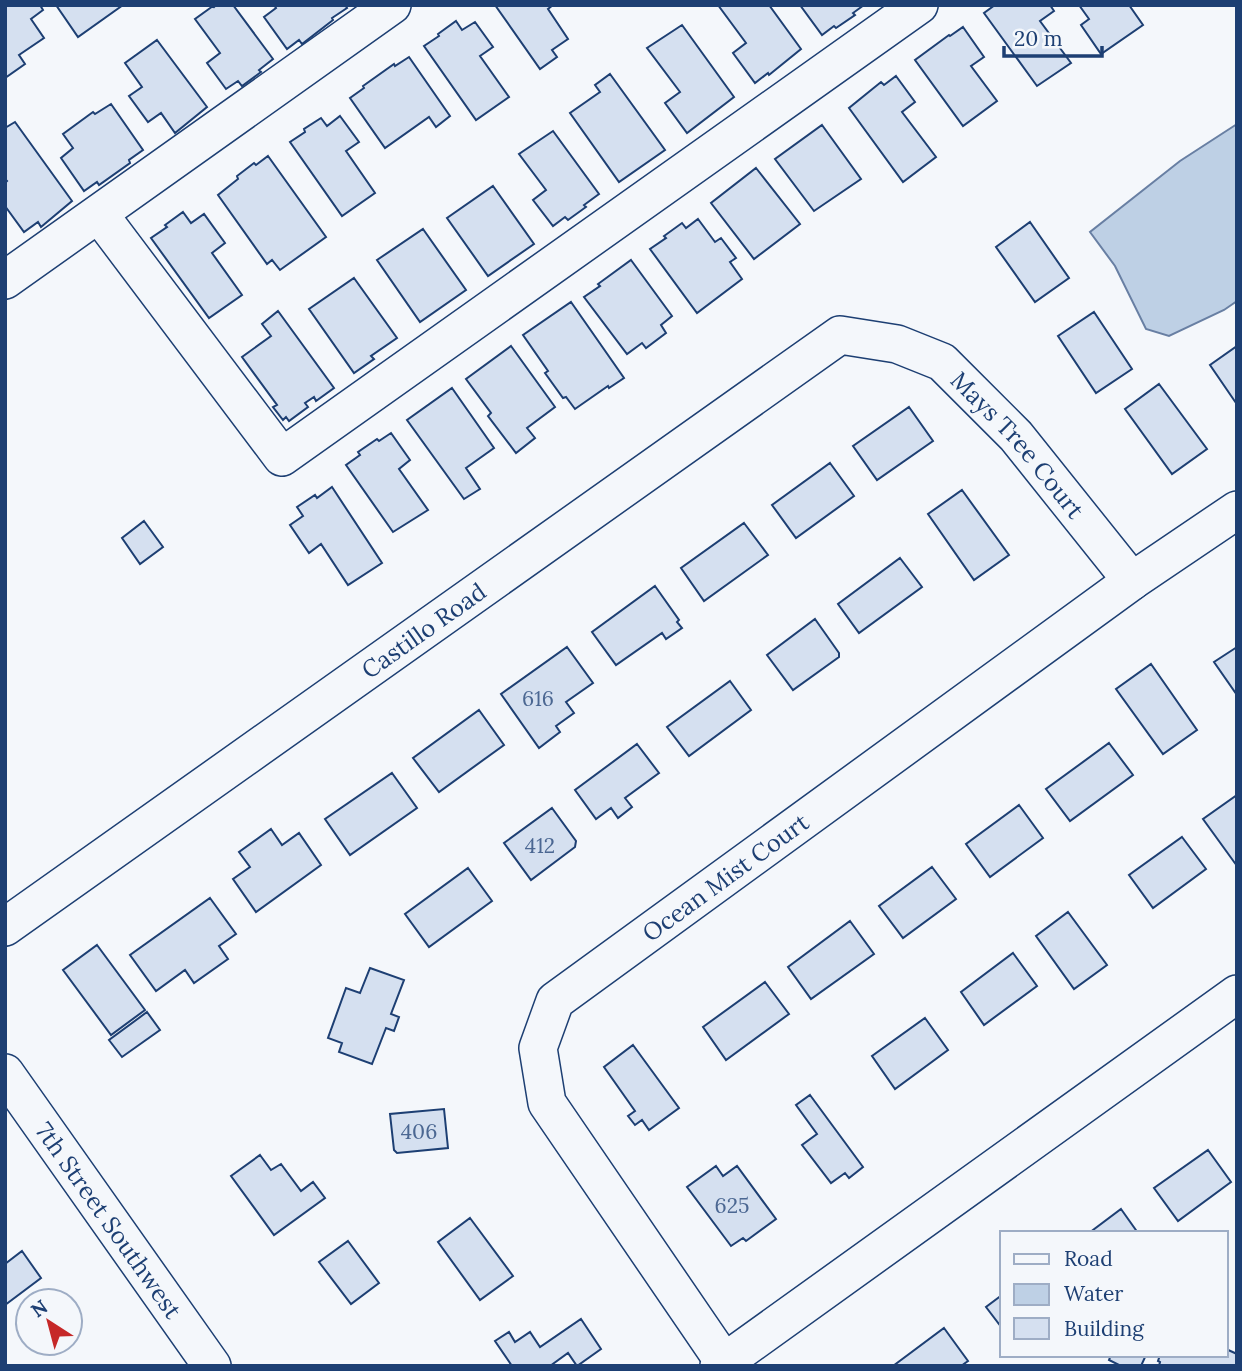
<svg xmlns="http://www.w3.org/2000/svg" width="1242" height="1371" viewBox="0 0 1242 1371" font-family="Lora,serif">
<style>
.water{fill:#bed0e5;stroke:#687fa3;stroke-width:2}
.building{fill:#d5e0f0;stroke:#1d3f73;stroke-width:2}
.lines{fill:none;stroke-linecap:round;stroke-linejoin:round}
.minor-casing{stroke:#1d3f73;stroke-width:40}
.minor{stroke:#f4f7fb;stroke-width:37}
.labels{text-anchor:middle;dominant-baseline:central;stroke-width:5;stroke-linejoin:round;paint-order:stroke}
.number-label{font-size:21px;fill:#4b6792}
.street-label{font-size:24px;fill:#1d3f73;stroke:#f4f7fb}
</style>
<rect width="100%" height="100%" fill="#f4f7fb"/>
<path class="water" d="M 1237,124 L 1237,301 L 1224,310 L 1169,336 L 1146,329 L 1115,266 L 1090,232 L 1180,161 Z"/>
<path class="building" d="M 5,5 L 40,5 L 43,10 L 31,19 L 44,38 L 19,55 L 25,64 L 5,78 Z
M 56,5 L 123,5 L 78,37 Z
M 216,5 L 233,5 L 273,59 L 259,70 L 261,72 L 242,86 L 238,81 L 226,89 L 207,63 L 220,53 L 195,19 L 213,6 L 214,7 Z
M 274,5 L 345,5 L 347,8 L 332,18 L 333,20 L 302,44 L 299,40 L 287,49 L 264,17 L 276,8 Z
M 495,5 L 553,5 L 548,9 L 568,39 L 552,50 L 557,57 L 540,69 Z
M 718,5 L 769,5 L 801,49 L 769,75 L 768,73 L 755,83 L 733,53 L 746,43 Z
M 800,5 L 864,5 L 853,13 L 855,15 L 836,28 L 834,26 L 822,35 Z
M 995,5 L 1050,5 L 1054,11 L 1040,21 L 1071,63 L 1037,86 L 984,13 Z
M 1079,5 L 1129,5 L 1143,25 L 1101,54 L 1081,25 L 1089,19 Z
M 456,21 L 462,30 L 475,22 L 493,47 L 480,56 L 509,97 L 476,120 L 424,46 L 439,36 L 438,34 Z
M 682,25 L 734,97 L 687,133 L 665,103 L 680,92 L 647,48 Z
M 963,27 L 984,57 L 971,66 L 997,101 L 963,126 L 915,60 L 949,35 L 950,36 Z
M 157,40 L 207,107 L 175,133 L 161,113 L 148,122 L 129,96 L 142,87 L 125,63 Z
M 409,57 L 450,116 L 436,127 L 429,117 L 385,148 L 350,98 L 364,88 L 363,86 L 394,64 L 395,66 Z
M 610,74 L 665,150 L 619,182 L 570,113 L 600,92 L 595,85 Z
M 896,76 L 915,102 L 902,112 L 936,157 L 903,182 L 849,108 L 881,82 L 884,85 Z
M 111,104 L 143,150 L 129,160 L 130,163 L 99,185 L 97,182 L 84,191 L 61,158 L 73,148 L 63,134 L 93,112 L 95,114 Z
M 340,116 L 359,142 L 346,151 L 375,193 L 342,216 L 290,142 L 305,132 L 304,129 L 321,118 L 327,126 Z
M 15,122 L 72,201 L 41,227 L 38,222 L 24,232 L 5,206 L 5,183 L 7,181 L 5,179 L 5,128 Z
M 822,125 L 861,179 L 814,211 L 775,159 Z
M 553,131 L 599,194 L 584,205 L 586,207 L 568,220 L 565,217 L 553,226 L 533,200 L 546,190 L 519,154 Z
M 268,156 L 326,237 L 280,270 L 272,260 L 267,264 L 218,195 L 238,179 L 237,176 L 254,163 L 256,165 Z
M 756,168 L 800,224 L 754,259 L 711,203 Z
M 493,186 L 534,244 L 488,276 L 447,218 Z
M 183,212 L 191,223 L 204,214 L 225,243 L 212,253 L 242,295 L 209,318 L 151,238 L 167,227 L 165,225 Z
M 698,219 L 715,242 L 721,238 L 736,258 L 730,262 L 742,279 L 697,313 L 650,249 L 666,238 L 664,236 L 682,223 L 686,228 Z
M 1030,222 L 1069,278 L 1035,302 L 996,247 Z
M 423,229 L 466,290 L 420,322 L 377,260 Z
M 631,260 L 672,316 L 661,325 L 666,333 L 646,348 L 642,343 L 627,354 L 584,297 L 600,286 L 598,284 Z
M 354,278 L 397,338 L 371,356 L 374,359 L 354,373 L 309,309 Z
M 571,302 L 624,378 L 609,388 L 608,386 L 575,409 L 566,397 L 563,398 L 545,373 L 548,371 L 523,335 Z
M 278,311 L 334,388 L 316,401 L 314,397 L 305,403 L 308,407 L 289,421 L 286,417 L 283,420 L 273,407 L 277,405 L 242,357 L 271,336 L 262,324 Z
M 1094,312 L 1132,369 L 1096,393 L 1058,336 Z
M 511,346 L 555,407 L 527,428 L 535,438 L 516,453 L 488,416 L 491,413 L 466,379 Z
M 1237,346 L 1237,402 L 1236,403 L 1210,365 Z
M 1159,384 L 1207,449 L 1172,474 L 1125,409 Z
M 452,388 L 494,448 L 466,468 L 480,489 L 464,499 L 407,420 Z
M 909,407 L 933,441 L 877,480 L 853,446 Z
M 391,433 L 410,460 L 399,469 L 428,510 L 393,532 L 346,465 L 360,455 L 358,452 L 377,439 L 379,441 Z
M 830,463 L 854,496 L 796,538 L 772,505 Z
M 332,487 L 382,563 L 348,585 L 321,544 L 309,553 L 290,525 L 303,516 L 297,507 L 315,495 L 317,498 Z
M 962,490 L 1009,555 L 974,580 L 928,514 Z
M 144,521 L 163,547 L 140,564 L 122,538 Z
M 744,523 L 768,555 L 704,601 L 681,568 Z
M 900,558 L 922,587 L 859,633 L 838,604 Z
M 655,586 L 679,620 L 677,622 L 682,628 L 666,639 L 662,633 L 616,665 L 592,632 Z
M 815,619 L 839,653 L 839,657 L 793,690 L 767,655 Z
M 567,647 L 593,683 L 566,702 L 574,713 L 556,726 L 560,732 L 539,748 L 501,694 Z
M 1237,647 L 1237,695 L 1214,662 Z
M 1151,664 L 1197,730 L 1163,754 L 1116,689 Z
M 730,681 L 751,710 L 689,756 L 667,727 Z
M 479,710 L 504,745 L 439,792 L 413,758 Z
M 1109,743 L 1133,775 L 1070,821 L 1046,789 Z
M 637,744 L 659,773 L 625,798 L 632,807 L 618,818 L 611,808 L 596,819 L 575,790 Z
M 392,773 L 417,808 L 350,855 L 325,819 Z
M 1237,795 L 1237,866 L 1203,819 Z
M 1019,805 L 1043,838 L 990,877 L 966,844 Z
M 552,808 L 576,841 L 575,847 L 531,880 L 504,843 Z
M 271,829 L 282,845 L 299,833 L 321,865 L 256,912 L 233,879 L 250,867 L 239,852 Z
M 1182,837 L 1206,869 L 1153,908 L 1129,875 Z
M 932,867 L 956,899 L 903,938 L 879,906 Z
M 468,868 L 492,901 L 429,947 L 405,914 Z
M 210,898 L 236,934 L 219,946 L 228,959 L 194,983 L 185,970 L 156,991 L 130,955 Z
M 1068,912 L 1107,965 L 1074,989 L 1036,936 Z
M 850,921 L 874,954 L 811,999 L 788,967 Z
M 97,945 L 145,1010 L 111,1035 L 63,970 Z
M 1013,953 L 1037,986 L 984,1025 L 961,992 Z
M 370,968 L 404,980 L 391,1014 L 399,1017 L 394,1031 L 386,1028 L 372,1064 L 339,1052 L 342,1043 L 328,1038 L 346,988 L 360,993 Z
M 765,982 L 789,1014 L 726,1060 L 703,1027 Z
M 147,1012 L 160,1030 L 122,1057 L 109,1040 Z
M 925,1018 L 948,1050 L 895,1089 L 872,1056 Z
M 633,1045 L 679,1108 L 649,1130 L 642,1120 L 635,1125 L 628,1116 L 635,1111 L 604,1067 Z
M 810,1095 L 863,1167 L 849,1178 L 845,1173 L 831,1183 L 802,1145 L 817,1134 L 796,1105 Z
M 444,1109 L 448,1148 L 397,1153 L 394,1150 L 390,1114 Z
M 1208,1150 L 1231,1182 L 1178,1221 L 1154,1188 Z
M 260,1155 L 271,1170 L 281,1164 L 301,1191 L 313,1182 L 325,1198 L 274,1235 L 231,1176 Z
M 716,1166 L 723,1176 L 737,1166 L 776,1219 L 746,1241 L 743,1238 L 731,1246 L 687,1187 Z
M 1121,1209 L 1138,1233 L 1089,1233 Z
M 470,1218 L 513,1276 L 480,1300 L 438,1242 Z
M 348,1241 L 379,1283 L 351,1304 L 319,1262 Z
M 22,1251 L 41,1278 L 5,1305 L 5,1264 Z
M 1002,1295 L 1002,1328 L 986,1307 Z
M 581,1319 L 601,1349 L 577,1366 L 568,1353 L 550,1366 L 512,1366 L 495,1341 L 509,1332 L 515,1342 L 530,1332 L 540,1347 Z
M 944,1328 L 968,1361 L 961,1366 L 893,1366 Z
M 1226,1349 L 1237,1354 L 1237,1366 L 1159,1366 L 1160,1362 L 1158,1361 L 1160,1355 L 1226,1355 Z
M 1111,1355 L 1146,1355 L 1141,1366 L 1121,1366 L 1109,1360 Z"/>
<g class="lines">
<g class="minor-casing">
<g id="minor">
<path d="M 99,214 L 282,457 L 919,5"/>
<path d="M 5,280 L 392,5"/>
<path id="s1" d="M 5,927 L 840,335 L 897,344 L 942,362 L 1016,436 L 1132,581"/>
<path id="s2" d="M 5,1073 L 212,1366"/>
<path id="s3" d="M 724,1362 L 547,1103 L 538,1048 L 555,1001 L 1132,581 L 1237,510"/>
<path d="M 719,1366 L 1237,994"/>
</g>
</g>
<use href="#minor" class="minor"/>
</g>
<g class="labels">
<g class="number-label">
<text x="538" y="698">616</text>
<text x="540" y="845">412</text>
<text x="419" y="1131">406</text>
<text x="732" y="1205">625</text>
</g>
<g class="street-label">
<text stroke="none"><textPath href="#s1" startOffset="1242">Mays Tree Court</textPath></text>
<text stroke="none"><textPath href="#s1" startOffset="513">Castillo Road</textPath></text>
<text stroke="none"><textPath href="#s3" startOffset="630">Ocean Mist Court</textPath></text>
<text stroke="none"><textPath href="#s2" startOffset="180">7th Street Southwest</textPath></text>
</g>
</g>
<rect width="1242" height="1371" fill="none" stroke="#1d3f73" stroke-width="14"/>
<rect x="1000" y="1231" width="228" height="126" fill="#f4f7fb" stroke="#9eadc5" stroke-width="2"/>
<rect x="1014" y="1254" width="35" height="10" fill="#f4f7fb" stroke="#9eadc5" stroke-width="2"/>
<text x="1064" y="1266" font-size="21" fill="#1d3f73">Road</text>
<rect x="1014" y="1284" width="35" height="21" fill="#bed0e5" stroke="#9eadc5" stroke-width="2"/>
<text x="1064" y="1301" font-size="21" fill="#1d3f73">Water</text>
<rect x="1014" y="1318" width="35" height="21" fill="#d5e0f0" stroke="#9eadc5" stroke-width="2"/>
<text x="1064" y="1336" font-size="21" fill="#1d3f73">Building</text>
<g transform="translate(49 1322) rotate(324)"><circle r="33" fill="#f4f7fb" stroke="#9eadc5" stroke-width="2"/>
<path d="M0-5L12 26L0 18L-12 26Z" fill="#c62828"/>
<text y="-10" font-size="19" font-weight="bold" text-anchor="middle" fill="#1d3f73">N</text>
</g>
<path d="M1004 46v10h98v-10" fill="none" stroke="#1d3f73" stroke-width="3.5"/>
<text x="1014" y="46" font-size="21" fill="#1d3f73" stroke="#f4f7fb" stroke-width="5" paint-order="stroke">20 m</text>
</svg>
